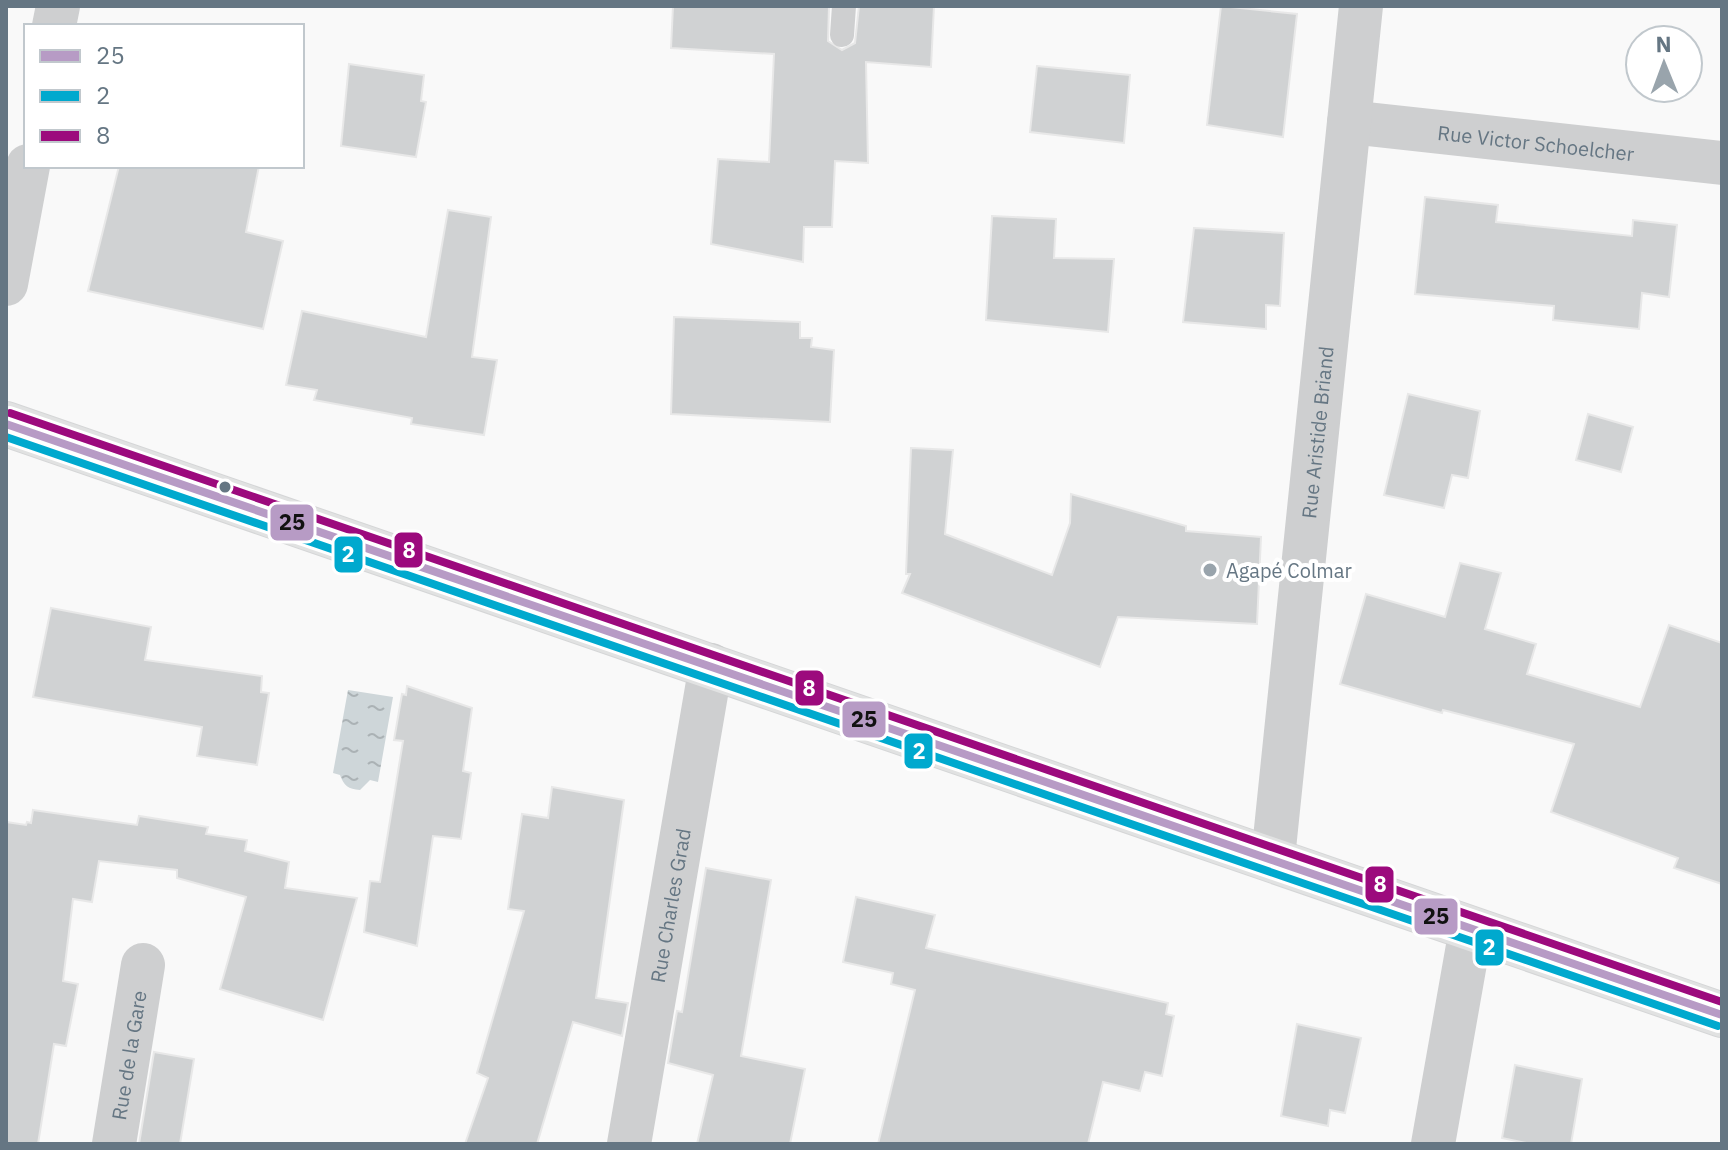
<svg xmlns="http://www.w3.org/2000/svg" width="1728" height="1150" viewBox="0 0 1728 1150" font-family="'IBM Plex Sans',sans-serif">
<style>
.water{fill:url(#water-ripples)}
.building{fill:#d0d2d3;stroke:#e8e8e8;stroke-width:2}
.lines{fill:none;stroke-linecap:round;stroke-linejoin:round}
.secondary-casing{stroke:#d5d6d7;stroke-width:46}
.lane{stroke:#cecfd0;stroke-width:24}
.street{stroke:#cecfd0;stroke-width:44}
.secondary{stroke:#e1e2e2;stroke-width:44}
.bus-1-casing{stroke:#fff;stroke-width:14}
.bus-2-casing{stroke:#fff;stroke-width:14}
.bus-3-casing{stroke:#fff;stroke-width:14}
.bus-1{stroke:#b79bc5;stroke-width:8}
.bus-2{stroke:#00a9ce;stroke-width:8}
.bus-3{stroke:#9c0a7d;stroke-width:8}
.bus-dot{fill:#657683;stroke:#fff;stroke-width:3}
.poi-dot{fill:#99a4ac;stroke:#fff;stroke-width:3}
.labels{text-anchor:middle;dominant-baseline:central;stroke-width:8;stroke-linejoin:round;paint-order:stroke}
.street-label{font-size:20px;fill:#657683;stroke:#fff}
.poi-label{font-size:20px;fill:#657683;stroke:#fff;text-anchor:start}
.line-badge{stroke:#fff;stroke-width:3}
.badge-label{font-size:22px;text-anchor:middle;font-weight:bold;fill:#fff}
.pale-badge-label{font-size:22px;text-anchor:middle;font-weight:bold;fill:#111}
</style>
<defs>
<pattern id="water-ripples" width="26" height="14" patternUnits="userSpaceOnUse" patternTransform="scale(2)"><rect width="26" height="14" fill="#ced6d9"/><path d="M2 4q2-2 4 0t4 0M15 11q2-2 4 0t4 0" fill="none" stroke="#abb2b5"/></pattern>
</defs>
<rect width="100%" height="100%" fill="#f9f9f9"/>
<path class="water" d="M 348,690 L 393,697 L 378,782 L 370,780 L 360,790 C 348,789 344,786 340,775 L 333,773 Z"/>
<path class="building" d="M 673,6 L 829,6 L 828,41 L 842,50 L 855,43 L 859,6 L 934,6 L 931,67 L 866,62 L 868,163 L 835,161 L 832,227 L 804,227 L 803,262 L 711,244 L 718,159 L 769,162 L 774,54 L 671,48 Z
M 1221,6 L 1297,14 L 1283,137 L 1207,125 Z
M 349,64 L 424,75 L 421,101 L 426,102 L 416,157 L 341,146 Z
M 1037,66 L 1130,75 L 1124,143 L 1030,132 Z
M 119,166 L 259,166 L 246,232 L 283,241 L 263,329 L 88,291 Z
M 1425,197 L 1498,205 L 1496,222 L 1632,236 L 1633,220 L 1677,225 L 1669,297 L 1642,293 L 1639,329 L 1553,320 L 1554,306 L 1415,294 Z
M 448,210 L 491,217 L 472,357 L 497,360 L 484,435 L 411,424 L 412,418 L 314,400 L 317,390 L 286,385 L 302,311 L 426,337 Z
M 992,216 L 1056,219 L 1054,258 L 1114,259 L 1108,332 L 986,320 Z
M 1194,228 L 1284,233 L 1280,306 L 1266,305 L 1266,329 L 1183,322 Z
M 674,317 L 800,322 L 800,338 L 812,338 L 811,347 L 834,350 L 830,422 L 671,414 Z
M 1408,394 L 1480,411 L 1468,478 L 1452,475 L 1444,508 L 1384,495 Z
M 1588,414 L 1633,427 L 1621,472 L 1576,460 Z
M 911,448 L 953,450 L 945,534 L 1052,575 L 1070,523 L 1071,494 L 1186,526 L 1186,531 L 1261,537 L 1257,624 L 1118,617 L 1100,667 L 902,593 L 910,574 L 906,574 Z
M 1460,563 L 1501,573 L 1485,629 L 1536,644 L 1527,674 L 1640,707 L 1669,625 L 1722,643 L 1722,884 L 1674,868 L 1678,858 L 1551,812 L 1574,744 L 1443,710 L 1442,713 L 1340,684 L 1366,594 L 1445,617 Z
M 51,608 L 151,627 L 145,660 L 262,676 L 261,692 L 269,693 L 257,765 L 197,756 L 202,727 L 33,697 Z
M 407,686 L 472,708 L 463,771 L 471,773 L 461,839 L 433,836 L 417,946 L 364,932 L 370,881 L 380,882 L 403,741 L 394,740 L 402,694 L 406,695 Z
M 552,787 L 624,800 L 596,998 L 628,1003 L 622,1036 L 573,1022 L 537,1144 L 465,1144 L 488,1078 L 477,1073 L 524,911 L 508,909 L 522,814 L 548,818 Z
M 33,810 L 137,825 L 139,816 L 208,827 L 206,834 L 247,840 L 245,851 L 289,862 L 285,888 L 357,898 L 323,1020 L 220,989 L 246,897 L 177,878 L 177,870 L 99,861 L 92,902 L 73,899 L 63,981 L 78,984 L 66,1046 L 54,1044 L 38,1144 L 6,1144 L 6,822 L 26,825 L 27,822 L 31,823 Z
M 706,868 L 771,880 L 741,1056 L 805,1069 L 790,1144 L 697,1144 L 713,1075 L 668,1063 L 677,1011 L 682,1012 Z
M 856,897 L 935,915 L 926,948 L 1168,1003 L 1166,1014 L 1174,1016 L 1162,1076 L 1145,1072 L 1140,1091 L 1103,1082 L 1088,1144 L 878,1144 L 915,990 L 891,984 L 893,973 L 843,962 Z
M 1297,1024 L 1361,1038 L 1345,1113 L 1330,1110 L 1328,1126 L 1281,1116 Z
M 154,1052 L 194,1059 L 180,1144 L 139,1144 Z
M 1515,1065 L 1582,1079 L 1571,1144 L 1531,1144 L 1502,1138 Z"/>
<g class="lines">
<g class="secondary-casing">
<path id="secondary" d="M 6,424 L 1722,1015"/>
</g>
<path class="lane" d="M 842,35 L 844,6"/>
<g class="street">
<path d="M 54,26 L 58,6"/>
<path id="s1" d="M 1349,122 L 1722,163"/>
<path d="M 6,284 L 28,166"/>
<path id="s2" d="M 1273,858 L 1361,6"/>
<path id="s3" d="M 114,1144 L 143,965"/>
<path id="s4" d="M 629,1144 L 711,665"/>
<path d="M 1433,1144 L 1471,929"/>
</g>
<use href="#secondary" class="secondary"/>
<g class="bus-1-casing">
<path id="bus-1" d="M 6,424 L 1722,1015"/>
</g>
<g class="bus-2-casing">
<path id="bus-2" d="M 6,437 L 1718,1026"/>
</g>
<g class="bus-3-casing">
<path id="bus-3" d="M 10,413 L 1722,1002"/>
</g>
<use href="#bus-1" class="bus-1"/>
<use href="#bus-2" class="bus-2"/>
<use href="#bus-3" class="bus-3"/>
</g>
<circle class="bus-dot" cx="225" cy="487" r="7"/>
<circle class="poi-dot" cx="1210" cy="570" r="8"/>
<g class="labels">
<g class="street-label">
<text stroke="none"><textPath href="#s1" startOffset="188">Rue Victor Schoelcher</textPath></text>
<text stroke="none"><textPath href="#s2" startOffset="428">Rue Aristide Briand</textPath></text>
<text stroke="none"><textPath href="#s4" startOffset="242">Rue Charles Grad</textPath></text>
<text stroke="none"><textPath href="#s3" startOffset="90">Rue de la Gare</textPath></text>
</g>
<g class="poi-label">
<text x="1226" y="570">Agapé Colmar</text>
</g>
</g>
<g class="line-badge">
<rect x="269" y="503" width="46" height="39" rx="8" fill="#b79bc5"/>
<rect x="393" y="531" width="31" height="38" rx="8" fill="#9c0a7d"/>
<rect x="333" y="535" width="31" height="39" rx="8" fill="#00a9ce"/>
<rect x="794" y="669" width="31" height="38" rx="8" fill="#9c0a7d"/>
<rect x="841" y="700" width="46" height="39" rx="8" fill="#b79bc5"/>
<rect x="903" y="732" width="31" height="38" rx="8" fill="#00a9ce"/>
<rect x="1364" y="865" width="31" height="39" rx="8" fill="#9c0a7d"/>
<rect x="1413" y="897" width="46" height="39" rx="8" fill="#b79bc5"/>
<rect x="1474" y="928" width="31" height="39" rx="8" fill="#00a9ce"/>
</g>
<g class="badge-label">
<text x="409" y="558">8</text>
<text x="348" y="562">2</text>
<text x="809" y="696">8</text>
<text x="919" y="759">2</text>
<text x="1380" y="892">8</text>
<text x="1489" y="955">2</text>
</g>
<g class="pale-badge-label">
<text x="292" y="530">25</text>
<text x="864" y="727">25</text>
<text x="1436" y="924">25</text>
</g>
<rect width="1728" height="1150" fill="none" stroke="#657683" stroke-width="16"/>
<rect x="24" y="24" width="280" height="144" fill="#ffffff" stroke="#c1c8cd" stroke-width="2"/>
<rect x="40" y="50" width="40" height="12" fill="#b79bc5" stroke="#c1c8cd" stroke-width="2"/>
<text x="96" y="64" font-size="24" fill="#657683">25</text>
<rect x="40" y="90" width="40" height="12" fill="#00a9ce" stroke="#c1c8cd" stroke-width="2"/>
<text x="96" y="104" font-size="24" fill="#657683">2</text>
<rect x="40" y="130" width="40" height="12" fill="#9c0a7d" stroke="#c1c8cd" stroke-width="2"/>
<text x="96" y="144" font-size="24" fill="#657683">8</text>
<g transform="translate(1664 64) rotate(359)"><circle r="38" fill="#ffffff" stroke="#c1c8cd" stroke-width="2"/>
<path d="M0-6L14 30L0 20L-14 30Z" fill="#99a4ac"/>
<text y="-12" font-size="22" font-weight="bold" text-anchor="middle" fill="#657683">N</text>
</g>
</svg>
